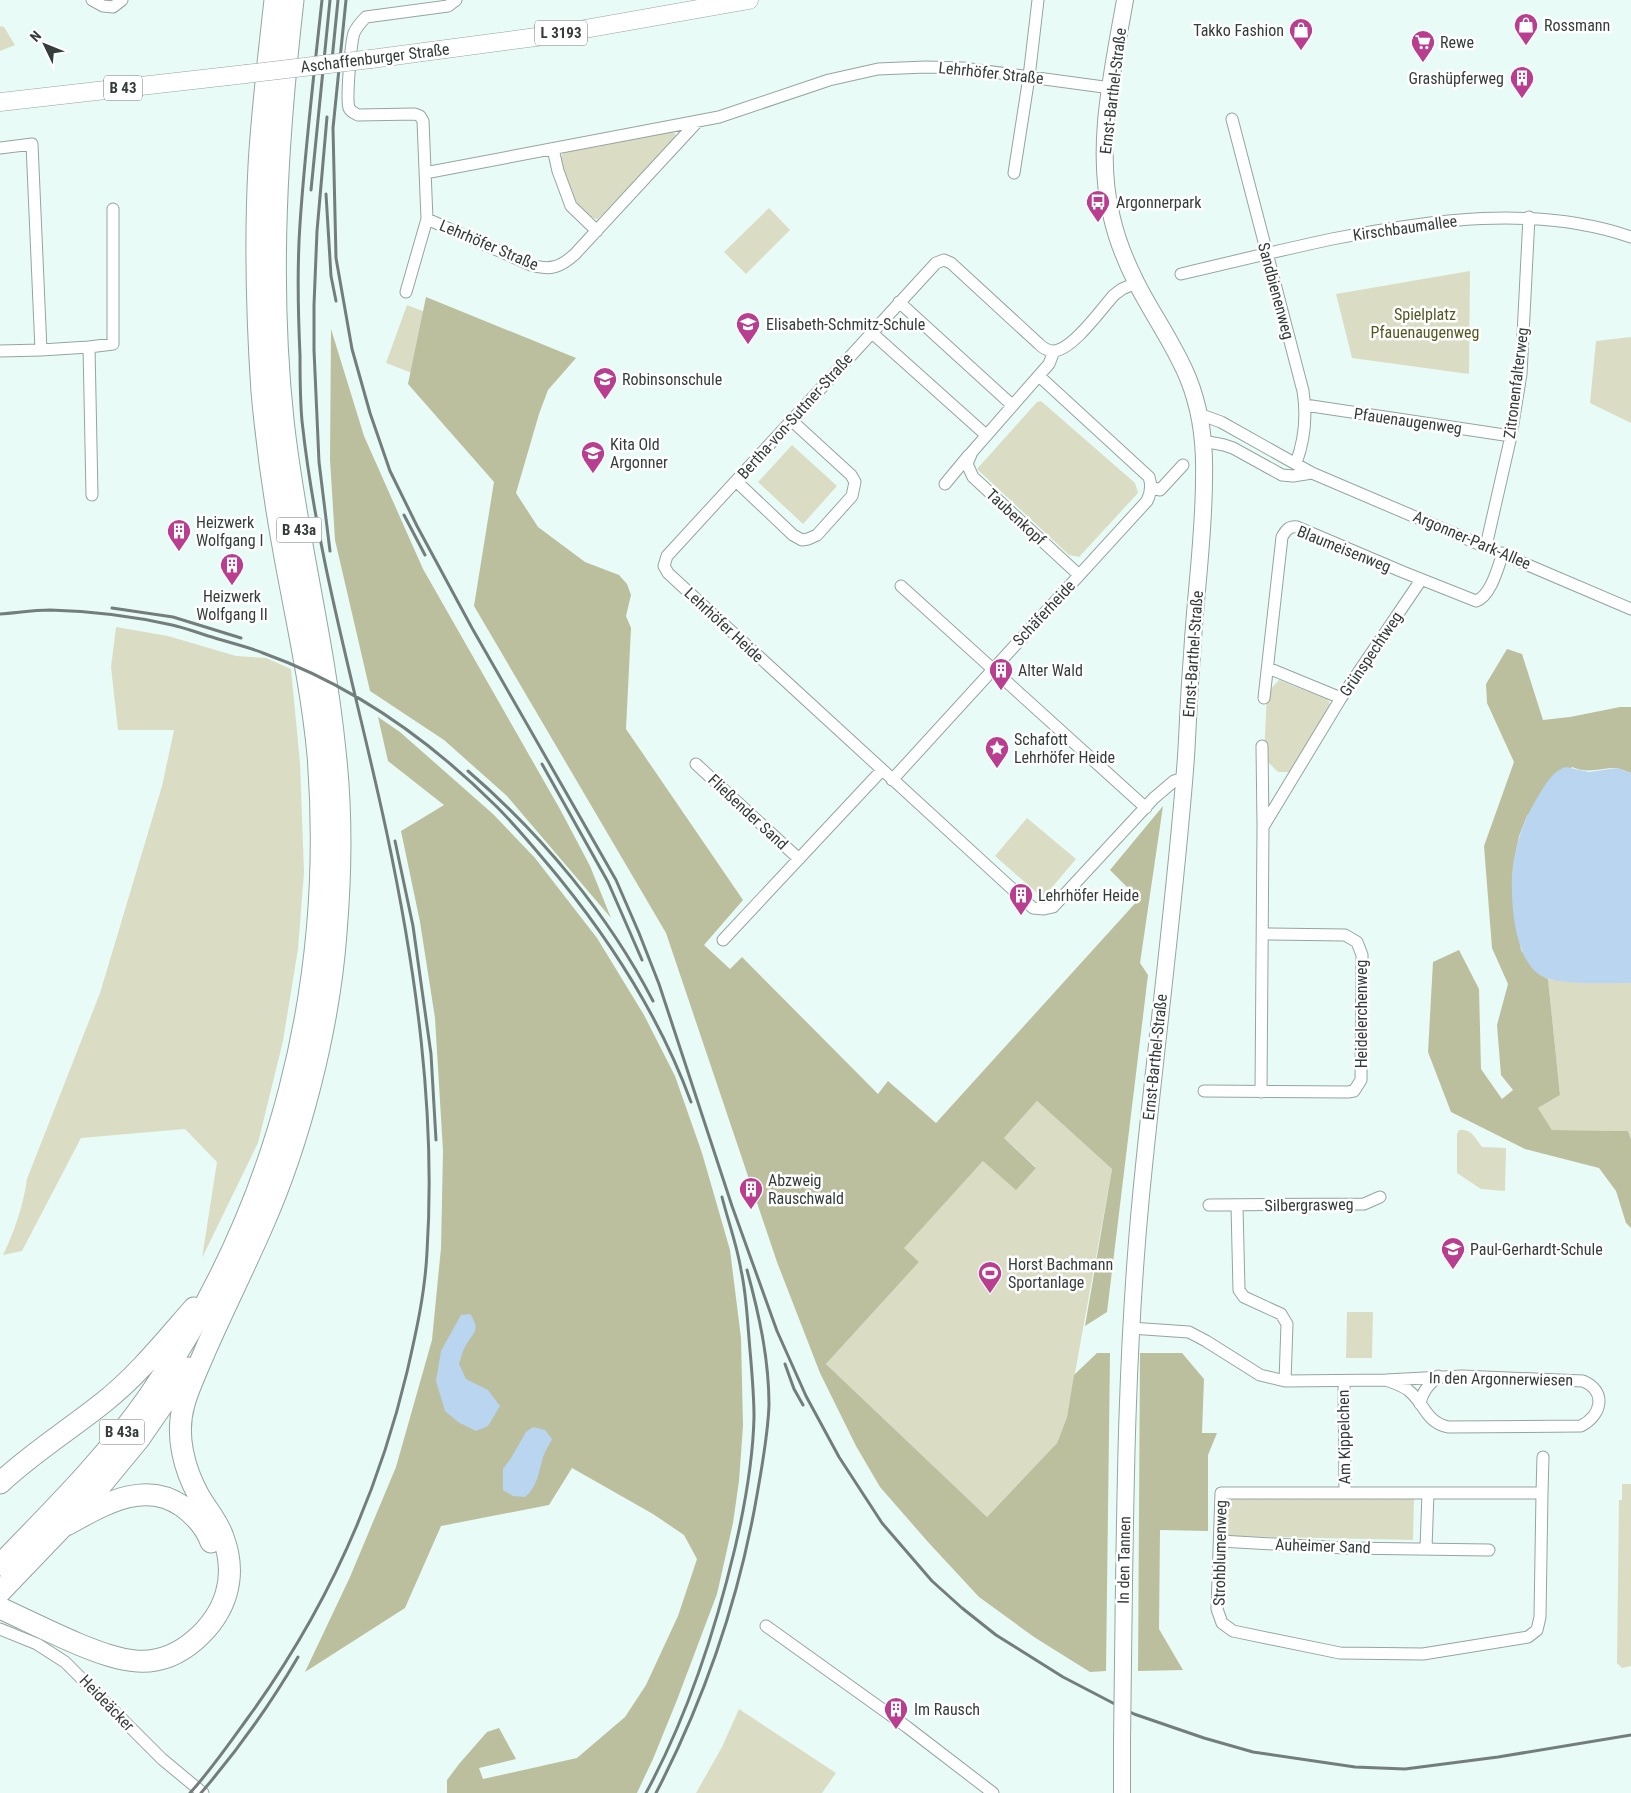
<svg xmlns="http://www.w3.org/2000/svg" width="1631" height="1793" viewBox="0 0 1631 1793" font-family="'Roboto Condensed',sans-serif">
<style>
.green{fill:#daddc4}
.forest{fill:#bbbf9d}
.water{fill:#b9d5ef}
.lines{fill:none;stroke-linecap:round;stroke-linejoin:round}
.street-casing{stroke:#94a5a1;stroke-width:13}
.secondary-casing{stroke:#94a5a1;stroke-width:18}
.primary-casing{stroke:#94a5a1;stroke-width:19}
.highway-casing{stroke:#94a5a1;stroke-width:23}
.street{stroke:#fff;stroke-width:11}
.secondary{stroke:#fff;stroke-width:16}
.primary{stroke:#fff;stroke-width:18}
.highway{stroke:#fff;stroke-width:21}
.rail{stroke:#737e7c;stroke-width:3}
.secondary-bridge-casing{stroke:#94a5a1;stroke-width:18;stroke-linecap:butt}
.primary-bridge-casing{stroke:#94a5a1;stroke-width:19;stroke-linecap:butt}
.secondary-bridge{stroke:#fff;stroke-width:16}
.primary-bridge{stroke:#fff;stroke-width:18}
.labels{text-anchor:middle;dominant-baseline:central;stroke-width:5;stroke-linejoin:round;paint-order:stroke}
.shield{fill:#fff;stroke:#727776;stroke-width:1}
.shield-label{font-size:15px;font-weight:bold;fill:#353d3b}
.poi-label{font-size:16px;fill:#353d3b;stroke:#fff;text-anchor:start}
.street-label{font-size:16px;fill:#353d3b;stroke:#fff}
.park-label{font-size:16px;fill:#535821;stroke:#fff}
</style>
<rect width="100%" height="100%" fill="#e9fbf7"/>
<path class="green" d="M 0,26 L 4,27 L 15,45 L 0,51 Z
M 674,131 L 676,136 L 672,142 L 598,219 C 592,219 589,215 585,212 C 569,198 565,178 560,159 L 563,153 L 568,151 Z
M 769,208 L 790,230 L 746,274 L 724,252 Z
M 1470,271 L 1469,374 L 1352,358 L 1336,294 Z
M 407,305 L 433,315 L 412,373 L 386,363 Z
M 1631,337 L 1631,423 L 1590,403 L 1596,341 Z
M 1041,401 L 1135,483 L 1138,493 L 1079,557 L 1069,555 L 977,469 L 1037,402 Z
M 792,445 L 837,486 L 803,524 L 758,482 Z
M 116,627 L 168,636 L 236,656 L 266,658 L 291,669 L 300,763 L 304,872 L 298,949 L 283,1041 L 258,1143 L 202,1258 L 217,1162 L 185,1129 L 81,1138 L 22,1251 L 3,1255 C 15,1230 23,1206 27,1179 L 100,993 L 162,786 L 174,730 L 118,730 L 111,667 Z
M 1279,680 L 1327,699 L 1329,701 L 1330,706 L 1292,770 L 1288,772 L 1278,772 L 1269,763 L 1264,756 L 1267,693 Z
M 1027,818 L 1076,859 L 1043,898 L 995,856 Z
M 1548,979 L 1593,983 L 1631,983 L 1631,1139 L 1628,1131 L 1552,1130 L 1538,1108 L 1560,1095 Z
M 1037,1101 L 1112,1169 L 1067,1417 L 1057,1443 L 987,1517 L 826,1364 L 919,1262 L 903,1248 L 984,1160 L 1036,1167 L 1004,1138 Z
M 1459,1130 C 1471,1128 1475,1138 1482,1147 L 1506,1148 L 1505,1191 L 1481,1189 L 1457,1173 L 1457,1134 Z
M 1347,1312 L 1373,1312 L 1372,1358 L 1346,1358 Z
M 1622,1484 L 1631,1484 L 1631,1666 L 1622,1668 L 1617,1663 L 1619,1500 L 1622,1500 Z
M 1225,1494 L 1414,1498 L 1413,1540 L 1224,1536 Z
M 739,1709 L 836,1773 L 822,1793 L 696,1793 L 722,1747 Z"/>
<path class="forest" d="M 426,297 L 576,358 L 548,390 L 539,414 L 516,493 L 538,527 L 585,562 L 619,575 L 627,584 L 631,595 L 626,616 L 631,628 L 626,729 L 743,900 L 704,945 L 730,969 L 742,957 L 878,1094 L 888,1081 L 936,1123 L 1139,899 L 1110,870 L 1163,806 L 1140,963 L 1148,975 L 1107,1312 L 1085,1326 L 1112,1169 L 1037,1101 L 1004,1138 L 1036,1168 L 1016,1190 L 983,1161 L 904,1248 L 919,1262 L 826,1364 L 987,1517 L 1057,1443 L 1067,1417 L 1074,1375 L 1097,1353 L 1110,1353 L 1106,1671 L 1090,1672 L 1034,1637 L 979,1597 L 928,1542 L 880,1487 L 856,1446 L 820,1373 L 777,1262 L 666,933 L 474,606 L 494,482 L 408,384 Z
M 331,329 L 364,436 L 423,569 L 561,811 L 590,866 L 611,918 L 507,796 L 444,740 L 370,691 L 335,540 L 330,460 Z
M 1507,649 L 1522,654 L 1543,720 L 1570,717 L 1620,707 L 1631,707 L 1631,773 C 1626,771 1621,769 1616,768 C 1600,768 1588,774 1572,767 L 1527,816 L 1519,836 L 1513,867 L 1512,891 L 1521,950 L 1539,974 L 1548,979 L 1560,1095 L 1538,1108 L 1552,1130 L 1628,1131 L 1631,1139 L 1631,1228 L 1626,1223 L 1616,1191 L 1599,1168 L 1525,1149 L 1451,1112 L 1428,1052 L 1433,962 L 1459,950 L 1479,989 L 1481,1069 L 1502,1099 L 1513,1090 L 1501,1075 L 1497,1025 L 1508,984 L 1492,948 L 1484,846 L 1514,762 L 1487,703 L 1486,684 Z
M 378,717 L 400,732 L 493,814 L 535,858 L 597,938 L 644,1015 L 675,1076 L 702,1153 L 730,1250 L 741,1338 L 743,1426 L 739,1481 L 733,1523 L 717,1594 L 677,1700 L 653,1759 L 637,1793 L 447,1793 L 447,1780 L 459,1764 L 487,1732 L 499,1728 L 516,1759 L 479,1768 L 483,1779 L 577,1758 L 625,1717 L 646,1685 L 678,1616 L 697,1559 L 684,1535 L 653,1514 L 572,1468 L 549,1505 L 441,1526 L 405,1608 L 305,1672 L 350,1577 L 396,1467 L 432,1340 L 441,1248 L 443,1151 L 435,1018 L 420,922 L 401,831 L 444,805 L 388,761 Z
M 1140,1353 L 1182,1353 L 1204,1379 L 1202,1433 L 1217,1433 L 1208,1455 L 1208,1531 L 1160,1530 L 1159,1629 L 1183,1670 L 1138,1671 Z"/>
<path class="water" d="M 1566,767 L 1589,772 L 1617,768 L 1631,773 L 1631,983 C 1610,983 1557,986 1540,975 C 1518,962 1512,915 1512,891 C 1511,874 1514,855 1519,838 C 1523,822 1532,807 1540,793 C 1547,782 1553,771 1566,767 Z
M 470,1314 C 482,1331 472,1333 465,1347 C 462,1352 461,1358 459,1364 L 466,1379 L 488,1390 L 500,1406 L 488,1426 L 476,1431 L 458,1422 L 445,1411 L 436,1381 L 441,1351 L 461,1315 Z
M 533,1427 L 545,1430 L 552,1439 C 549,1445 545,1451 543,1457 C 539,1472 537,1488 525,1497 L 513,1496 L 503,1490 L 503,1469 L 511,1458 L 526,1432 Z"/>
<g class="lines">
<g class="street-casing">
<path id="street" d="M 92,0 L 103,6 L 113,7 L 122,0
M 1232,119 L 1303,391 C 1307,416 1305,439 1296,463
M 0,148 L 32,144 L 41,350 L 89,347 L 92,495
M 553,149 L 558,171 L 571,206 L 597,231
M 425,173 L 719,117 L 829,80 L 878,69 L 926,67 L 963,68 L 1111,88
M 1014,173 L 1029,77 L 1038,0
M 427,219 L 531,265 C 550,271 561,267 575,254 L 698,121
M 1181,274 C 1231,262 1281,250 1332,239 C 1430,220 1534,204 1631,237
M 1136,283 L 1122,289 L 1114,295 C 1102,308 1072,351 1053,351 C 1047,351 1043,348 1039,344 L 951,263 L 944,260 L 936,263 L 667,556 L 664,566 L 668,573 L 682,586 L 1033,908 L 1044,909 L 1053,907 L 1154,798 L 1174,781 L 1184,778
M 406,292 L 427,219 L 423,121 L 420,116 L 415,114 L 358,115 C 354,113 351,112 349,108 C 346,99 351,42 354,33 C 357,26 361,22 366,17 L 448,6 L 456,0
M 899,302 L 1012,405
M 871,332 L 986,435
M 89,347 L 113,344 L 113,209
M 0,351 L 41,350
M 1054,351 L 1049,364 L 972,452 L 967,464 L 973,477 L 1079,575
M 1305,405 L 1511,436
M 1199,414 L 1221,422 L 1312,473 L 1631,609
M 1203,441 L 1224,445 L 1233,448 L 1282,475 L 1293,476 L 1312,473
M 736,481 L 793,535 L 802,540 L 808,539 L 817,535 L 852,496 L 855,482 L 851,475 L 791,420
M 945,484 L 969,455
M 1151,487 L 1160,490 L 1183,465
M 1486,546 L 1511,436 L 1521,374 L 1529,217
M 901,586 L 1146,808
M 1268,668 L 1341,698
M 1264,698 L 1282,537 C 1286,530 1289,526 1297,527 L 1403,572 L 1476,601 C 1491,596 1498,567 1503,553
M 1262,746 L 1263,825
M 696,764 L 799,859
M 892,780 L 1147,501 C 1151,493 1152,486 1149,477 L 1039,376
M 723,940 L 882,770
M 1204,1091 L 1348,1092 L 1354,1091 L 1361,1080 L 1362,955 L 1357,942 L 1345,935 L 1263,934
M 1261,1092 L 1263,827 L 1341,698 L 1421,580
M 1209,1205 L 1364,1204 L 1380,1197
M 1237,1206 L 1239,1290 L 1244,1297 L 1281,1314 L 1287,1324 L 1285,1381
M 1130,1328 L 1189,1332 L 1206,1341 L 1260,1375 L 1285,1381 L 1386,1380 L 1462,1376 L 1583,1381 C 1607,1391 1602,1415 1581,1426 L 1448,1427 C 1425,1422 1425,1403 1408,1390 C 1401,1385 1394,1383 1386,1380
M 1344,1381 L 1345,1493
M 1420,1404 C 1422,1391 1429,1385 1438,1376
M 1221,1493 L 1542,1493 L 1540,1617 L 1537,1630 L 1528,1637 L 1423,1654 L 1340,1653 L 1233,1631 L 1222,1623 L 1217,1609 Z
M 1542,1493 L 1543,1457
M 1220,1541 L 1344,1548 L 1489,1550
M 1426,1548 L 1428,1493
M 766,1626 L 907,1727 L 993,1793
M 0,1629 L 37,1644 L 65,1662 L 162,1759 L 203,1793"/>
</g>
<g class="secondary-casing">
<path id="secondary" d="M 1123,1662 C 1125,1506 1126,1351 1141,1196 C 1155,1050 1175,904 1186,757 C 1188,724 1189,690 1192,656 C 1195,596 1204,538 1204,478 C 1205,445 1201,410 1188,378 C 1174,344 1152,314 1136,282 C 1126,262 1117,240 1112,218 C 1094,149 1113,69 1125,0
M 1122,1793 L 1122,1741"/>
</g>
<g class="primary-casing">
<path id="primary" d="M 371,59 L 551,35 L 749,0
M 0,102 L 246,74"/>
</g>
<g class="highway-casing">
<path id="highway" d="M 0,1483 C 32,1453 69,1430 104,1402 C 138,1375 165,1341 194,1308
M 66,1525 C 102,1506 143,1479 182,1506 C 195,1516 205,1526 211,1542
M 0,1565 C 52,1511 106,1458 149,1396 C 280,1207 336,984 318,755 C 312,689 297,623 285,557 C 275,503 267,447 262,392 C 257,317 255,242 259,166 C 262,111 269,55 275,0
M 0,1592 L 92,1496 L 139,1439 L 188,1368
M 0,1608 C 26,1620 52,1633 78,1644 C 120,1661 156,1674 195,1640 C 226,1613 238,1577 223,1537 C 218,1522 207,1510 199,1496 C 184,1469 175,1435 184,1404 C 189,1386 198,1368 205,1351 C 223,1310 243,1270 261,1229 C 300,1142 329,1028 336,933 C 341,873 342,812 335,751 C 324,640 295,531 283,420 C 268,280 277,140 293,0"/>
</g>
<use href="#street" class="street"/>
<use href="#secondary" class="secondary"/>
<use href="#primary" class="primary"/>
<use href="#highway" class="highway"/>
<path class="rail" d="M 346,0 L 333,128 L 336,258 L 352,349 L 370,413 L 390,471 L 417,526 L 472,628 L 616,880 L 639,933 L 659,984 L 732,1206 L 777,1331 L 806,1396 L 839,1457 L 882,1523 L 932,1581 L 962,1608 L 996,1635 L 1063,1677 L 1134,1714 L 1204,1738 L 1253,1752 L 1355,1767 L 1405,1769 L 1498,1757 L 1631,1735
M 331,70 L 338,0
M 327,117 L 317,231 L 314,305 L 314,350 L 319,462 L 330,551
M 311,190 L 330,0
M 326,194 L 331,276 L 336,301
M 404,515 L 425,555
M 112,608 L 173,617 L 241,638
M 0,614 C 16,613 33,610 50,610 C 90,611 132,616 172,625 C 186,628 201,634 215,638 C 231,643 248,647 263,653 C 352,685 431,741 497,807 C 520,830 540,855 560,879 C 615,947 661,1020 691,1102
M 542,764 L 608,882 L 642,960
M 468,771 C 542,835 608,914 653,1001
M 395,841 L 413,926 L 431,1054 L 436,1140
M 785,1364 L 794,1389 L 803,1405
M 190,1793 C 211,1770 229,1744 247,1719 C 323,1615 377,1498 407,1372 C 416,1333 425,1293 427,1252 C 436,1112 416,971 387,834 C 358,697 317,560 302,421 C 300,399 300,377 300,355 C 298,312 297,267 300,224 C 305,149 314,74 322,0
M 201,1793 C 237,1751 270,1705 298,1657
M 646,1793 C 687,1717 715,1632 735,1548 C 745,1505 753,1461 754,1417 C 754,1390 751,1364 749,1338 C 747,1315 746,1292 741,1270 C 737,1245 728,1221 722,1197
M 656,1793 C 704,1700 739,1599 757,1495 C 762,1466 768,1435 769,1405 C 769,1359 759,1314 747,1270"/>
<g class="secondary-bridge-casing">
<path id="secondary-bridge" d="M 1122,1741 L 1123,1662"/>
</g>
<g class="primary-bridge-casing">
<path id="primary-bridge" d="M 246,74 L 371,59"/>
</g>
<use href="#secondary-bridge" class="secondary-bridge"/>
<use href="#primary-bridge" class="primary-bridge"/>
</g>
<defs>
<g id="shop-pin" transform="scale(1.25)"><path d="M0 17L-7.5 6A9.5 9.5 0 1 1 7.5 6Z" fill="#b93e8f" stroke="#fff"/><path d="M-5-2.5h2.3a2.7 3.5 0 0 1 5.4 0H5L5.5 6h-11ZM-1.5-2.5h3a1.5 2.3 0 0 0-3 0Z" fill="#fff"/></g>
<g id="supermarket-pin" transform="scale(1.25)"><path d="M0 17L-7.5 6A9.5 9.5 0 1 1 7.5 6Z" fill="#b93e8f" stroke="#fff"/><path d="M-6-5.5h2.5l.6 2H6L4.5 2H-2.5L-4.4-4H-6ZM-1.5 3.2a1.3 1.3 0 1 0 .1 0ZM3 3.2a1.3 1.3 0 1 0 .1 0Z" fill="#fff"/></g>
<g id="building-pin" transform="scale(1.25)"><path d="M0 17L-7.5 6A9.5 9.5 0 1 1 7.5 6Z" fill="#b93e8f" stroke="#fff"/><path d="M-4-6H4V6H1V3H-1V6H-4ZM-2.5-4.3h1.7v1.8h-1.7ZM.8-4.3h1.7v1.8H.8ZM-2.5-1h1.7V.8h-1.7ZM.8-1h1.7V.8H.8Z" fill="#fff"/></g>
<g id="bus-pin" transform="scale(1.25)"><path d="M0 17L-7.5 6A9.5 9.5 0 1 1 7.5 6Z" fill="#b93e8f" stroke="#fff"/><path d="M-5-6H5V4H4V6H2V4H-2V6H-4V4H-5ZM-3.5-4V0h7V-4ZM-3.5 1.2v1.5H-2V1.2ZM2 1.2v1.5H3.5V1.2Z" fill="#fff"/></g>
<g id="school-pin" transform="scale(1.25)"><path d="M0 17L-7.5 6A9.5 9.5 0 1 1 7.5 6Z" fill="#b93e8f" stroke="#fff"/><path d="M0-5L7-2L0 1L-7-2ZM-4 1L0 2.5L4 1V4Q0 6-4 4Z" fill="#fff"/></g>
<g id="sight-pin" transform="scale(1.25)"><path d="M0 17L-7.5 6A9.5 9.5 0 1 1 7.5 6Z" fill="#b93e8f" stroke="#fff"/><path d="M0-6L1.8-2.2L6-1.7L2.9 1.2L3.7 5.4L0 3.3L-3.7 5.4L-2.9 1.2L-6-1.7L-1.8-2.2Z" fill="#fff"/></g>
<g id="stadium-pin" transform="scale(1.25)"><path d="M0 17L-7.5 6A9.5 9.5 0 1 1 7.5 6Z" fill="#b93e8f" stroke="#fff"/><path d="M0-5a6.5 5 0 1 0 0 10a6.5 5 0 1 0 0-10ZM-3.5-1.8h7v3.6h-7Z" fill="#fff"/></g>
</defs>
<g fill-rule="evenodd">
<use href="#shop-pin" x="1526" y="25"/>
<use href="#shop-pin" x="1301" y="30"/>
<use href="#supermarket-pin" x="1423" y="42"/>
<use href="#building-pin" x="1522" y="78"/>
<use href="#bus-pin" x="1098" y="202"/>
<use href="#school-pin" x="748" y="324"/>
<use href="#school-pin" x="605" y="379"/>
<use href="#school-pin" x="593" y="453"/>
<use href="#building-pin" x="179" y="531"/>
<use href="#building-pin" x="232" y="565"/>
<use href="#building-pin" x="1001" y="670"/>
<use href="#sight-pin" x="997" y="748"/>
<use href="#building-pin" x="1021" y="895"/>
<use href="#building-pin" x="751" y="1189"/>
<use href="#school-pin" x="1453" y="1249"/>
<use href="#stadium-pin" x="990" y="1273"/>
<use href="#building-pin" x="896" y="1709"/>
</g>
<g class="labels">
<g class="shield">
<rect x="535" y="20.5" width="52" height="25" rx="4"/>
<rect x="104" y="75.5" width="38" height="25" rx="4"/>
<rect x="276.5" y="517.5" width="45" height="25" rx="4"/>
<rect x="99.5" y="1419.5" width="45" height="25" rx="4"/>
</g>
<g class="shield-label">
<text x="561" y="33">L 3193</text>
<text x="123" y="88">B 43</text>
<text x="299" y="530">B 43a</text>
<text x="122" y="1432">B 43a</text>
</g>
<g class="poi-label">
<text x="1544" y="25">Rossmann</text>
<text x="1284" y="30" text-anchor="end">Takko Fashion</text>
<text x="1440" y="42">Rewe</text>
<text x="1504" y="78" text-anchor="end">Grashüpferweg</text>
<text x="1116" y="202">Argonnerpark</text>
<text x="766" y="324">Elisabeth-Schmitz-Schule</text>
<text x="622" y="379">Robinsonschule</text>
<text x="610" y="444">Kita Old<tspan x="610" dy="18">Argonner</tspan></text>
<text x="196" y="522">Heizwerk<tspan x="196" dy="18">Wolfgang I</tspan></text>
<text x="232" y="596" text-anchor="middle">Heizwerk<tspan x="232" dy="18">Wolfgang II</tspan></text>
<text x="1018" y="670">Alter Wald</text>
<text x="1014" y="739">Schafott<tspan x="1014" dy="18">Lehrhöfer Heide</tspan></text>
<text x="1038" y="895">Lehrhöfer Heide</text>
<text x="768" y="1180">Abzweig<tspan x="768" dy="18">Rauschwald</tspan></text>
<text x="1470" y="1249">Paul-Gerhardt-Schule</text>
<text x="1008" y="1264">Horst Bachmann<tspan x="1008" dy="18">Sportanlage</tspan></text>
<text x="914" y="1709">Im Rausch</text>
</g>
<g class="street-label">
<text transform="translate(375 58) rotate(-7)">Aschaffenburger Straße</text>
<text transform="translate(991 73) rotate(6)">Lehrhöfer Straße</text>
<text transform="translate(1113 91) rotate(-83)">Ernst-Barthel-Straße</text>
<text transform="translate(1405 228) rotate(-8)">Kirschbaumallee</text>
<text transform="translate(489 245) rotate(23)">Lehrhöfer Straße</text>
<text transform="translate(1276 291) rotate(75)">Sandbienenweg</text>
<text transform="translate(1516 383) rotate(-83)">Zitronenfalterweg</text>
<text transform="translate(795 416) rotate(-48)">Bertha-von-Suttner-Straße</text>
<text transform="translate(1408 421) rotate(8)">Pfauenaugenweg</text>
<text transform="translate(1016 517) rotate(43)">Taubenkopf</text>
<text transform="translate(1472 540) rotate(23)">Argonner-Park-Allee</text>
<text transform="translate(1344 549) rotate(22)">Blaumeisenweg</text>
<text transform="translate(1044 613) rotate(-47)">Schäferheide</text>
<text transform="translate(724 625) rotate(43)">Lehrhöfer Heide</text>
<text transform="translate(1193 654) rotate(-86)">Ernst-Barthel-Straße</text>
<text transform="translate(1371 654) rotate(-56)">Grünspechtweg</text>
<text transform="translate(748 812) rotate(43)">Fließender Sand</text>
<text transform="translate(1361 1014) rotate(-90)">Heidelerchenweg</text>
<text transform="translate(1155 1057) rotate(-84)">Ernst-Barthel-Straße</text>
<text transform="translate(1309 1205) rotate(-1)">Silbergrasweg</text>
<text transform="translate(1501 1379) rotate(1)">In den Argonnerwiesen</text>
<text transform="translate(1344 1437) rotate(-91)">Am Kippelchen</text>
<text transform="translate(1323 1546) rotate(2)">Auheimer Sand</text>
<text transform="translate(1220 1553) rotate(-89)">Strohblumenweg</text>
<text transform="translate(1124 1560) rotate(-89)">In den Tannen</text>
<text transform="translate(107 1703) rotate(46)">Heideäcker</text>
</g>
<g class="park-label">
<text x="1425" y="314">Spielplatz<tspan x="1425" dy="18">Pfauenaugenweg</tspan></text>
</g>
</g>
<g transform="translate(45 45) rotate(313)" stroke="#ffffff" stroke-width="4" paint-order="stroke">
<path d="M0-4L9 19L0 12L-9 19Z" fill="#353d3b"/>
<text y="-8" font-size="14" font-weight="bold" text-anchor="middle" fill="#353d3b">N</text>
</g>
</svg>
